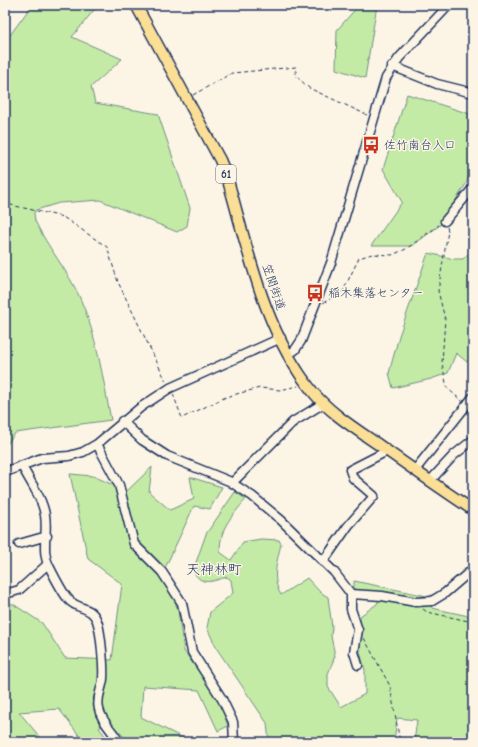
<svg xmlns="http://www.w3.org/2000/svg" width="478" height="747" viewBox="0 0 478 747" font-family="'Comic Neue','Klee One',sans-serif">
<style>
.green{fill:#c4eba6;stroke:#708d82}
.lines{fill:none;stroke-linecap:round;stroke-linejoin:round}
.minor-casing{stroke:#1b2f5e;stroke-width:11}
.major-casing{stroke:#1b2f5e;stroke-width:13}
.path{stroke:#1b2f5e;stroke-width:1;stroke-dasharray:4 3;stroke-linecap:butt}
.minor{stroke:#fcf5e5;stroke-width:8}
.major{stroke:#fbdf96;stroke-width:10}
.labels{text-anchor:middle;dominant-baseline:central;stroke-width:3;stroke-linejoin:round;paint-order:stroke}
.shield{fill:#fcf5e5;stroke:#5e6a86;stroke-width:1}
.shield-label{font-size:11px;font-weight:bold;fill:#1b2f5e}
.poi-label{font-size:12px;fill:#1b2f5e;stroke:#fcf5e5;text-anchor:start}
.street-label{font-size:12px;fill:#1b2f5e;stroke:#fcf5e5}
.quarter-label{font-size:14px;fill:#1b2f5e;stroke:#fcf5e5}
</style>
<rect width="100%" height="100%" fill="#fcf5e5"/>
<filter id="ink" filterUnits="userSpaceOnUse"><feTurbulence type="fractalNoise" baseFrequency=".025" numOctaves="2"/><feDisplacementMap in="SourceGraphic" scale="8" xChannelSelector="R" yChannelSelector="G"/><feConvolveMatrix kernelMatrix="1 2 1 2 8 2 1 2 1" color-interpolation-filters="sRGB"/></filter>
<g filter="url(#ink)">
<path class="green" d="M 32,5 L 98,5 L 72,37 L 122,59 L 91,87 L 95,103 L 158,114 L 190,208 L 187,226 L 177,232 L 100,200 L 59,203 L 36,210 L 34,213 L 35,221 C 48,248 68,271 80,298 C 97,336 103,379 111,420 L 15,433 L 5,447 L 5,42 Z
M 359,5 L 377,5 L 365,78 L 336,69 L 337,30 Z
M 407,94 L 473,115 L 473,164 L 466,184 L 440,225 L 412,246 L 371,246 L 402,202 L 383,169 Z
M 473,249 L 473,360 L 467,362 L 456,353 L 448,373 L 431,379 L 393,388 L 389,373 L 399,336 L 428,253 L 454,259 L 463,259 Z
M 152,467 L 149,492 L 170,510 L 194,499 L 190,477 L 222,487 L 210,509 L 194,506 L 165,568 L 178,611 L 184,651 L 219,700 L 228,726 L 218,731 L 199,690 L 143,686 L 141,717 L 183,738 L 183,742 L 129,742 L 109,721 L 99,728 L 110,742 L 84,742 L 59,709 L 19,712 L 44,742 L 5,742 L 5,603 L 13,604 L 42,623 L 65,658 L 112,660 L 122,584 L 88,559 L 70,474 L 93,476 L 127,491 Z
M 235,492 L 246,499 C 231,518 220,526 220,552 L 231,560 L 243,542 L 261,539 L 279,540 L 281,544 C 277,562 271,578 281,595 L 307,578 L 320,592 L 328,597 L 332,627 L 331,636 L 335,656 L 328,674 L 328,687 L 341,707 L 365,694 L 365,670 L 360,652 L 360,616 L 377,604 L 379,599 L 354,591 L 354,581 L 427,596 L 432,608 L 473,617 L 473,742 L 414,742 L 417,720 L 397,718 L 394,742 L 269,742 L 267,723 L 217,649 L 207,628 L 210,612 L 233,593 L 231,580 L 227,577 C 212,581 202,587 193,571 L 206,534 Z"/>
<g class="lines">
<g class="minor-casing">
<path id="minor" d="M 392,66 L 437,84 L 473,93
M 445,221 L 473,188
M 289,354 L 295,350 L 301,341 L 331,263 L 386,78 L 399,58 L 449,5
M 122,421 L 142,440 L 167,456 L 229,481 L 252,496 L 281,520 L 334,572 L 351,594 L 382,596 L 416,602 L 432,601 L 445,593 L 473,569
M 97,444 L 119,485 L 134,544 L 162,572 L 182,603 L 192,652 L 222,699 L 233,722 L 234,742
M 22,466 C 30,482 42,497 45,515 C 48,533 41,551 49,566 C 53,574 63,594 69,600 C 79,611 93,605 98,624 C 101,635 104,667 103,679 C 102,689 96,698 99,709 C 101,721 113,731 119,742
M 415,470 L 473,397
M 5,472 L 42,458 L 69,456 L 83,452 L 97,444 L 141,407 L 170,388 L 281,338
M 430,481 L 454,455 L 473,440
M 232,483 L 293,422 L 324,403
M 19,544 L 47,536
M 323,562 L 348,526 L 374,496 L 353,478 L 350,470 L 387,451
M 5,594 L 19,590 L 48,564
M 351,594 L 351,609 L 358,630 L 354,652 L 358,665"/>
</g>
<g class="major-casing">
<path id="major" d="M 136,5 L 220,160 L 227,177 C 248,249 264,332 313,392 C 330,413 356,429 379,445 C 410,467 441,489 473,510"/>
</g>
<path class="path" d="M 193,95 L 232,73 L 296,67 L 296,76 L 309,88 L 367,115
M 5,199 L 11,205 L 63,217 L 107,247 L 118,282 L 166,381
M 447,227 L 448,231 L 438,291 L 445,319 L 442,363 L 447,388 L 462,401
M 323,303 L 343,291 L 359,258 L 372,254 L 392,255 L 406,249 L 439,225
M 173,394 L 182,418 L 226,397 L 240,393 L 260,388 L 280,390 L 298,386
M 423,609 L 427,612 L 473,622
M 364,638 L 390,686 L 400,742"/>
<use href="#minor" class="minor"/>
<use href="#major" class="major"/>
</g>
</g>
<defs>
<g id="bus-bare" transform="scale(1.38)"><path d="M-5-6H5V4H4V6H2V4H-2V6H-4V4H-5ZM-3.5-4V0h7V-4ZM-3.5 1.2v1.5H-2V1.2ZM2 1.2v1.5H3.5V1.2Z" fill="#c8321e" stroke="#fcf5e5" stroke-width="2.5" paint-order="stroke"/></g>
</defs>
<g fill-rule="evenodd">
<use href="#bus-bare" x="371" y="145"/>
<use href="#bus-bare" x="315" y="293"/>
</g>
<g class="labels">
<rect class="shield" x="216" y="165" width="20" height="18" rx="3"/>
<g class="shield-label">
<text x="226" y="174">61</text>
</g>
<g class="poi-label">
<text x="384" y="145">佐竹南台入口</text>
<text x="328" y="293">稲木集落センター</text>
</g>
<g class="street-label">
<text transform="translate(274 287) rotate(71)">笠間街道</text>
</g>
<g class="quarter-label">
<text x="214" y="569">天神林町</text>
</g>
</g>
<rect width="478" height="747" fill="none" stroke="#fcf5e5" stroke-width="20"/>
<rect x="10" y="10" width="458" height="727" fill="none" stroke="#1b2f5e" stroke-width="1.5" filter="url(#ink)"/>
</svg>
